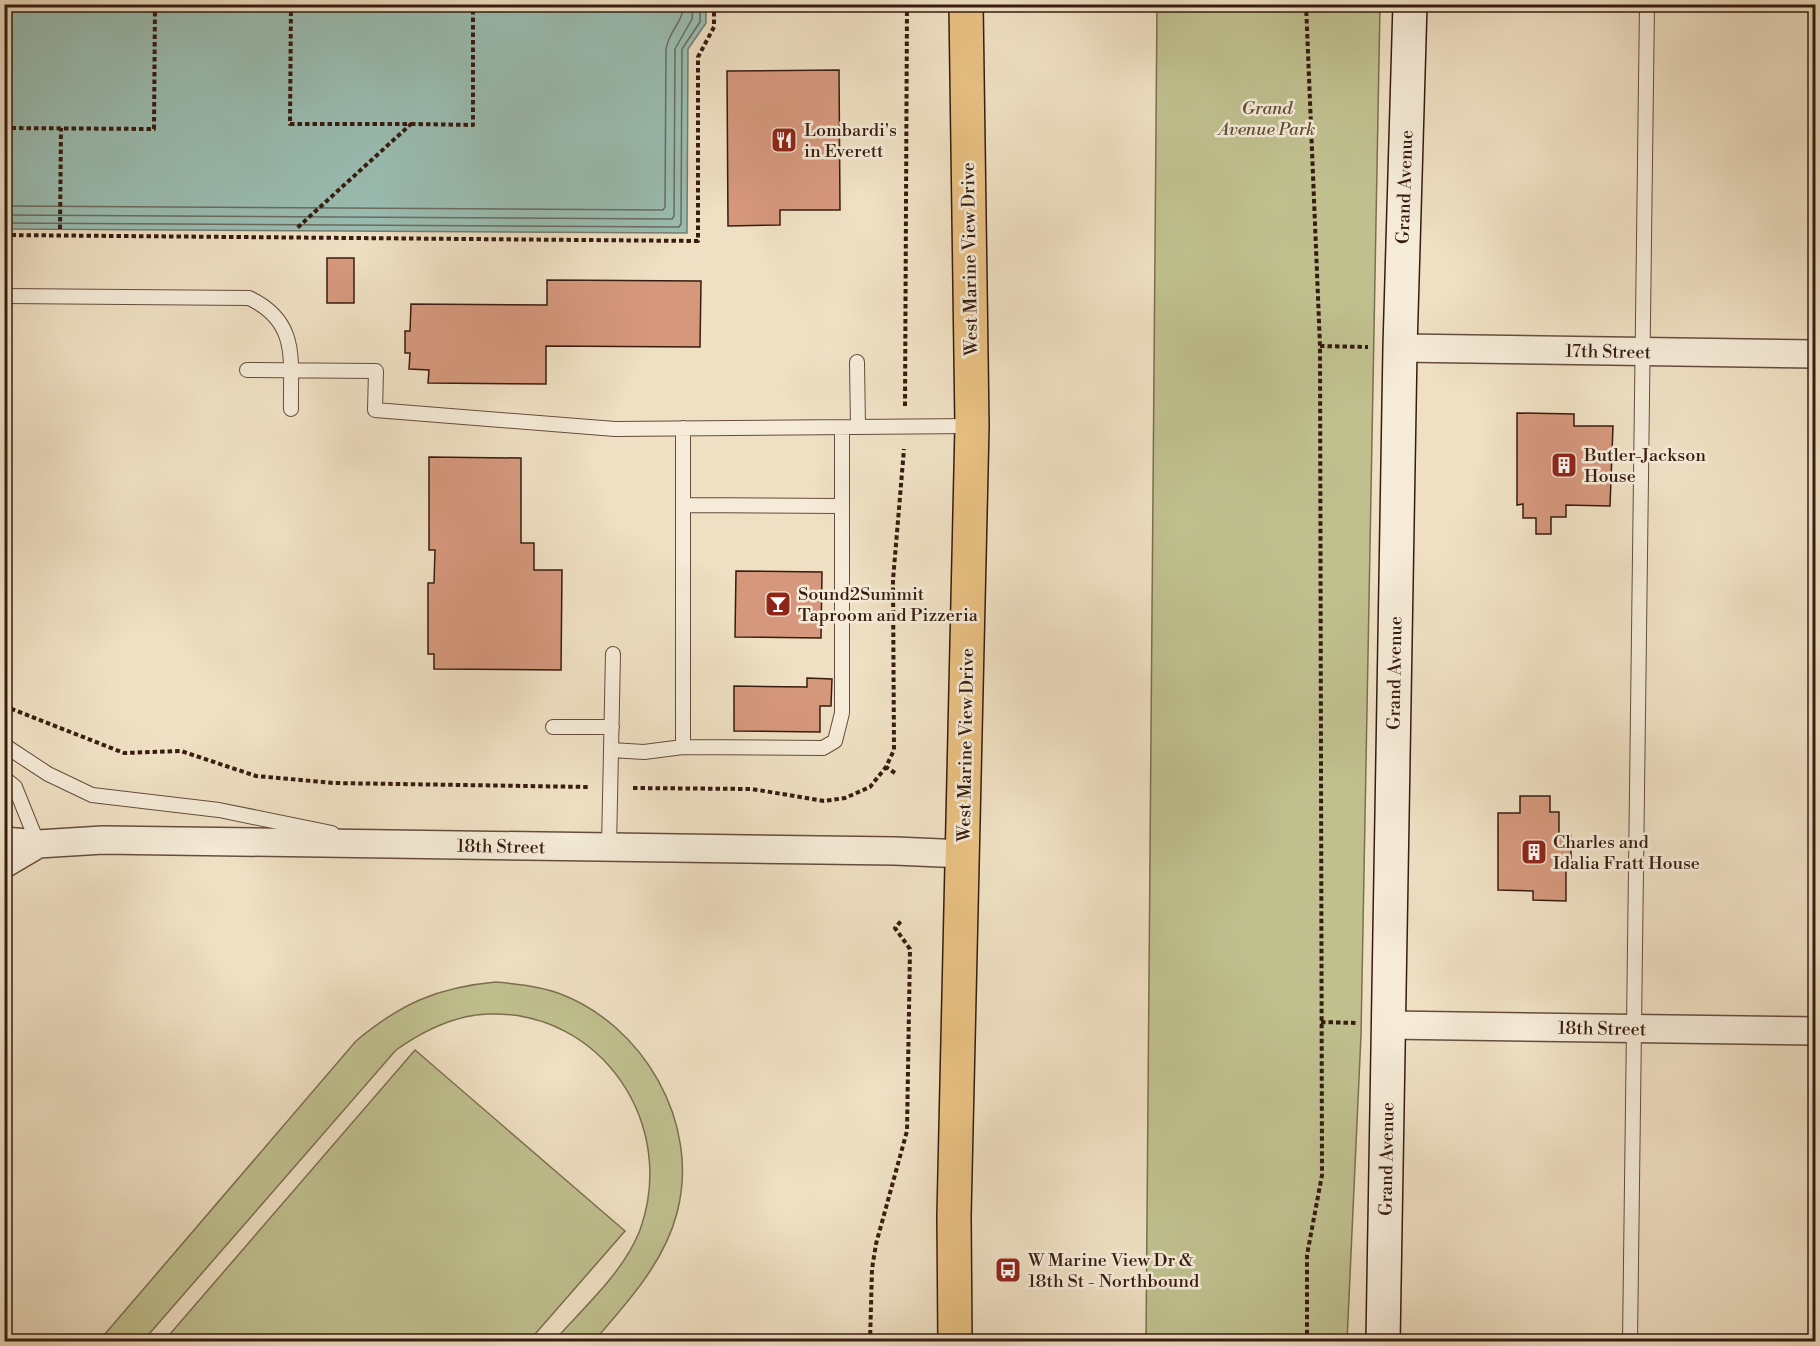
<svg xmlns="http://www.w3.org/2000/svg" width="1820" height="1346" viewBox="0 0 1820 1346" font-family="'Libre Bodoni',serif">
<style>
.green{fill:#c0c08f;stroke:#7c6e50;stroke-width:1.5}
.water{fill:#9abdb2;stroke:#727d71;stroke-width:1.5}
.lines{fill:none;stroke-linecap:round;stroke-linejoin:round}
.shore{stroke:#686c61;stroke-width:1.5}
.building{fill:#d6987d;stroke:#371c10;stroke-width:1.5}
.lane-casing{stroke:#654d3d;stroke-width:16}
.street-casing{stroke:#654d3d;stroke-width:30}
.secondary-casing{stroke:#371c10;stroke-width:36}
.primary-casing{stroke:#371c10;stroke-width:36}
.path{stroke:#371c10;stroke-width:4;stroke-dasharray:4.5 3;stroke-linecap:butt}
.lane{stroke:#f5ebd8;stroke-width:14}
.street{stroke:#f5ebd8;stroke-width:27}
.secondary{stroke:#f5ebd8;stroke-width:33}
.primary{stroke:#e8c082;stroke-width:33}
.labels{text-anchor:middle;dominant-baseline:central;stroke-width:5;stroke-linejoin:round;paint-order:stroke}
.park-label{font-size:18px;font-style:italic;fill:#604d36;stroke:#f5ebd8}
.poi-label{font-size:18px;fill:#371c10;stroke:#f5ebd8;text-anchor:start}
.street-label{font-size:18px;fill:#371c10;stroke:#f5ebd8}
</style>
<rect width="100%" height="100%" fill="#efe0c3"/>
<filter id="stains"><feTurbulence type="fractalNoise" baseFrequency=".00333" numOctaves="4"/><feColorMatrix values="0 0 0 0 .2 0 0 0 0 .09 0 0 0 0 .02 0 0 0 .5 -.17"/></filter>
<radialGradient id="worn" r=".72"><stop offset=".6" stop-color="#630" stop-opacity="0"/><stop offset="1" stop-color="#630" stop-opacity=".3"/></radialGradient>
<path class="green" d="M 1157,5 L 1380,5 L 1361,1035 L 1347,1341 L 1146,1341 Z
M 496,982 C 516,984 539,986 558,993 C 643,1024 701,1123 677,1213 C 664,1263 627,1303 594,1341 L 554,1341 C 583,1308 624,1272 640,1230 C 678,1125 602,1010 488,1014 C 455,1015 423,1031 396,1050 L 143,1341 L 99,1341 L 356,1041 C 400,1004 438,987 496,982 Z
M 415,1050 L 625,1231 L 529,1341 L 164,1341 Z"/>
<path class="water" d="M 5,4 L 706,5 L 706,23 L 688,49 L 687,233 L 5,229 Z"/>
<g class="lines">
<path class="shore" d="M 4,206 L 663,210 L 665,207 L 666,49 C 669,31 683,22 684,4
M 4,215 L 672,219 L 674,216 L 675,49 L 692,19 L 693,4
M 4,223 L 679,227 L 681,224 L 682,49 L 700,22 L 700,4"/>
</g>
<path class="building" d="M 839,70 L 840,210 L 780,210 L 780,225 L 728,226 L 727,71 Z
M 327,258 L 354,258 L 354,303 L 327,303 Z
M 547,280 L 701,281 L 700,347 L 546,346 L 546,384 L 428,383 L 429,370 L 409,369 L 410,353 L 405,353 L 405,331 L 410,331 L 411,304 L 547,305 Z
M 1517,413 L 1574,414 L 1574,426 L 1613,426 L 1610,506 L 1566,505 L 1566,517 L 1551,517 L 1551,534 L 1536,534 L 1536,518 L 1523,518 L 1523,504 L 1517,505 Z
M 429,457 L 521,458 L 521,543 L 534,543 L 534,570 L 562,570 L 561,670 L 434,669 L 434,654 L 428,654 L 428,583 L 434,583 L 435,550 L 429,550 Z
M 736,571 L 822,572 L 821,638 L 735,637 Z
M 807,678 L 832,679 L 831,706 L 820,706 L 820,732 L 734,731 L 734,686 L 807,687 Z
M 1520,796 L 1550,796 L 1550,812 L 1559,812 L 1559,835 L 1571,835 L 1571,868 L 1566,868 L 1566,901 L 1533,900 L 1533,891 L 1498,890 L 1498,813 L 1520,813 Z"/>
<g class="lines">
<g class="lane-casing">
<path id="lane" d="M 4,296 L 249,298 C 300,322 290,361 291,409
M 857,362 L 858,427
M 247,370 L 376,371 L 375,410 L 615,429 L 972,426
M 683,505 L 841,506
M 553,727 L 612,727
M 4,745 L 48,774 L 92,795 L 219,810 L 332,833
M 683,747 L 823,748 L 835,741 L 842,713 L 842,428
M 611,750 L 644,752 L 683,747 L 683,428
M 4,778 L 15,787 L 38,844
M 609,848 L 613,654
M 1630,1342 L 1647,4"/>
</g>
<g class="street-casing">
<path id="street" d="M 1400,348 L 1816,354
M 4,841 L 38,844 L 103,840 L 895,851 L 964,854
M 4,864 L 38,844
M 1389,1025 L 1816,1031"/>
</g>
<g class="secondary-casing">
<path id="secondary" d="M 1383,1342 L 1400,348 L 1410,4"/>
</g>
<g class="primary-casing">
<path id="primary" d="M 955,1342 L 954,1216 L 972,426 L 966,4"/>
</g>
<path class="path" d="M 291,4 L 290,124 L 411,124 L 296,229
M 1306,4 L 1320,346 L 1322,1175 L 1307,1255 L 1307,1342
M 411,124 L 473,125 L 473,4
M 4,128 L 154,129 L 155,4
M 60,229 L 61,128
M 4,235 L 698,241 L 698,57 L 714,27 L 714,4
M 1320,346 L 1368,347
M 905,406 L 907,4
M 4,706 L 124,753 L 181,751 L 256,776 L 334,783 L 590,787
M 895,773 L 886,767 L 894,750 L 893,580 L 904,449
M 633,788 L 752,789 L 824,801 L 845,798 L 870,787 L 886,767
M 1321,1022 L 1356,1023
M 870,1342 L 872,1269 L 876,1244 L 907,1131 L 910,949 L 895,928 L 901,921"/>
<use href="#lane" class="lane"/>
<use href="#street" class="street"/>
<use href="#secondary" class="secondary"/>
<use href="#primary" class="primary"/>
</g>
<defs>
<g id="restaurant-square" transform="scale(1.35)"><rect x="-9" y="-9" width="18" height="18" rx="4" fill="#8f2418" stroke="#f5ebd8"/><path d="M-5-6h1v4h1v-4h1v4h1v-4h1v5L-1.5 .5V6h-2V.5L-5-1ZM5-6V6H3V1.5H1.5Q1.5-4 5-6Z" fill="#fff"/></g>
<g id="building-square" transform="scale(1.35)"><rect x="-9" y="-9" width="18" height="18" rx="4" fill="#8f2418" stroke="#f5ebd8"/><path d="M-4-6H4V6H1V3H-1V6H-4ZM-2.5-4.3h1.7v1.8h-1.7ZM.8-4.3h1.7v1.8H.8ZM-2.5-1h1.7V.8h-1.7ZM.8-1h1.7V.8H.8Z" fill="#fff"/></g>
<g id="bar-square" transform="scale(1.35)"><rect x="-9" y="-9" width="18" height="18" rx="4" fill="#8f2418" stroke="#f5ebd8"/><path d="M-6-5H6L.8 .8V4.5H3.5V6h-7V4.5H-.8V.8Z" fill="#fff"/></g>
<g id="bus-square" transform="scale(1.35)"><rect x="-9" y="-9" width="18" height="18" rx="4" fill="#8f2418" stroke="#f5ebd8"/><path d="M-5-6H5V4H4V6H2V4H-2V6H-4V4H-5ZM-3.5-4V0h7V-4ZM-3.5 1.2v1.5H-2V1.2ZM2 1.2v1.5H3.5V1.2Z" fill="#fff"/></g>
</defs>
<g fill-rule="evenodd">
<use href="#restaurant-square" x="784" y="140"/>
<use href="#building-square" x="1564" y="465"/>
<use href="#bar-square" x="778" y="604"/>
<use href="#building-square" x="1534" y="852"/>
<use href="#bus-square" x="1008" y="1270"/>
</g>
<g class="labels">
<g class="park-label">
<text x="1267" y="108">Grand<tspan x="1267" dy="21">Avenue Park</tspan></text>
</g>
<g class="poi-label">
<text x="804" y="130">Lombardi's<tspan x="804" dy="21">in Everett</tspan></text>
<text x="1584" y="455">Butler-Jackson<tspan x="1584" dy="21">House</tspan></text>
<text x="798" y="594">Sound2Summit<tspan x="798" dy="21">Taproom and Pizzeria</tspan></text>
<text x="1553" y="842">Charles and<tspan x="1553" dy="21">Idalia Fratt House</tspan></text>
<text x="1028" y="1260">W Marine View Dr &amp;<tspan x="1028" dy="21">18th St - Northbound</tspan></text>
</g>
<g class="street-label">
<text transform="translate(1405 187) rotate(-88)">Grand Avenue</text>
<text transform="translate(970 259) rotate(-91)">West Marine View Drive</text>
<text transform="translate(1608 352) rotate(1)">17th Street</text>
<text transform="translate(1395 673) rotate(-89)">Grand Avenue</text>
<text transform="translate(966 745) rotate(-89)">West Marine View Drive</text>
<text transform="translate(501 847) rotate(1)">18th Street</text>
<text transform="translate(1602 1029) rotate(1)">18th Street</text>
<text transform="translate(1387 1159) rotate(-89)">Grand Avenue</text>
</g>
</g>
<rect width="1820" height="1346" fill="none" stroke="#efe0c3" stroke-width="24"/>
<rect x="6" y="6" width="1808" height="1334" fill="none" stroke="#371c10" stroke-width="3"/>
<rect x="12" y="12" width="1796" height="1322" fill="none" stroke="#371c10" stroke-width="1.5"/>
<rect width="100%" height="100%" filter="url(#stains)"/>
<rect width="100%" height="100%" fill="url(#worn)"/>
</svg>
